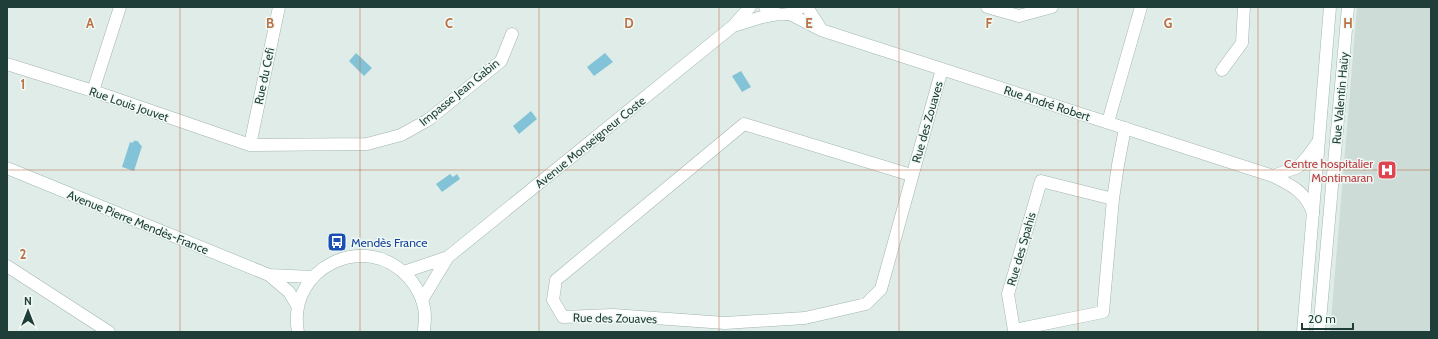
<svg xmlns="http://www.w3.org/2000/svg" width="1438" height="339" viewBox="0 0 1438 339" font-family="Cabin,sans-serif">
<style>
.built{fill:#cedcd7}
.water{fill:#83c3d7}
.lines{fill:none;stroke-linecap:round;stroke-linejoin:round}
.street-casing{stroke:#a2b4b0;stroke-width:13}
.secondary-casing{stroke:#9db9b2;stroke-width:13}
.street{stroke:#fff;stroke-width:12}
.secondary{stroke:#fff;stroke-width:12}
.grid{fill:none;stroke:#bb7046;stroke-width:1;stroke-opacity:0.55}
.labels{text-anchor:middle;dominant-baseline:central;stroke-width:3;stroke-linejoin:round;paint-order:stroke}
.street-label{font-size:12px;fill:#1f3e39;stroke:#f1f9f5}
.health-label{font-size:12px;fill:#be3a42;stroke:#f1f9f5;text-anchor:end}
.transit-label{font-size:12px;fill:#164399;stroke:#f1f9f5;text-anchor:start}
.grid-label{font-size:13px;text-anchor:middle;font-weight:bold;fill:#bb7046;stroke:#f1f9f5;stroke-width:3;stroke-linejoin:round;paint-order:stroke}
</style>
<rect width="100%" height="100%" fill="#e0ece8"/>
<path class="built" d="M 1357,7 L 1431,7 L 1431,332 L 1330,332 Z"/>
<path class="water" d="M 356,53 L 372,68 L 364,76 L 349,61 Z
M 605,53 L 613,62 L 594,76 L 587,67 Z
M 741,71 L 751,87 L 742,92 L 732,76 Z
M 531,111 L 537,119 L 519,134 L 513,126 Z
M 134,141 C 140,140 138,144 142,146 L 134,171 L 122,167 L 130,142 L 132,143 Z
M 450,174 L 453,177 L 457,174 L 460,179 L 442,192 L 436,184 Z"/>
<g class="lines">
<g class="street-casing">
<path id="street" d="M 765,7 C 776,17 789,17 801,7
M 807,7 L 821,29
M 987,7 L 1019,16 L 1052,7
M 790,14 L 821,30 L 1273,176
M 733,26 L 762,17 L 778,14
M 7,64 L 93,91 L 250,145 L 367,144 L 401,135 L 428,120 L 501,61 L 512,34
M 1222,70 L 1242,43 L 1244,7
M 93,91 L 120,7
M 1108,122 L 1141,7
M 250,145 L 279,7
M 911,175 L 744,124 L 556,280 L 553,300 L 563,317 L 613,315 L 725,323 L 805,318 L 866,304 L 881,289 L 942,69
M 1113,199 L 1041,181 L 1008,294 L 1014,330 L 1103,312 L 1113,199 L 1118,165 L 1125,128
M 1313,213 C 1305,191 1292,186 1273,176 L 1298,167 L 1308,156 L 1318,142
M 7,266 L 109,332
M 404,272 L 448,257
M 422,300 L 448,257 L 733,26 L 750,7"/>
</g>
<g class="secondary-casing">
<path id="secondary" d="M 7,168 L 269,275 L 289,292 L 298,307
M 269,275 L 313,277
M 298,332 C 286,268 366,229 409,278 C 418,288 425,303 425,317 C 425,322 424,327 424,332
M 1303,332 L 1330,7
M 1319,332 L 1348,7"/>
</g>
<use href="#street" class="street"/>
<use href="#secondary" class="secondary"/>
</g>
<path class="grid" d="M 180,7 L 180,332M 360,7 L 360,332M 539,7 L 539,332M 719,7 L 719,332M 899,7 L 899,332M 1078,7 L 1078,332M 1258,7 L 1258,332M 7,170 L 1431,170"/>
<defs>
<g id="hospital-square" transform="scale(1)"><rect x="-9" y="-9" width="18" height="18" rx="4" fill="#e0444e" stroke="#f1f9f5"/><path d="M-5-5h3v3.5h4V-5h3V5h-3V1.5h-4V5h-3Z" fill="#fff"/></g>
<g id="bus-square" transform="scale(1)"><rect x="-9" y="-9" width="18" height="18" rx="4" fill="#1a4fb4" stroke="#f1f9f5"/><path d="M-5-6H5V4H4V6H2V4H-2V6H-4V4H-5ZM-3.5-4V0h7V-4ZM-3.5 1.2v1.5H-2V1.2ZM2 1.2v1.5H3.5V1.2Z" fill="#fff"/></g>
</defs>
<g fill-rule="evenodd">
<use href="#hospital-square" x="1387" y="170"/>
<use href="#bus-square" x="337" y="242"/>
</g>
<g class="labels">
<g class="street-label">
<text transform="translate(264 76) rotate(-78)">Rue du Cefi</text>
<text transform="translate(459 92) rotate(-39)">Impasse Jean Gabin</text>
<text transform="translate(1340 98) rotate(-85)">Rue Valentin Haüy</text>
<text transform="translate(1047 103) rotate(18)">Rue André Robert</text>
<text transform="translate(129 104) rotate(19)">Rue Louis Jouvet</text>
<text transform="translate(927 122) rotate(-74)">Rue des Zouaves</text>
<text transform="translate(590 142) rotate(-39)">Avenue Monseigneur Coste</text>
<text transform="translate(138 222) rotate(22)">Avenue Pierre Mendès-France</text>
<text transform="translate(1021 249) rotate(-74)">Rue des Spahis</text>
<text transform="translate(615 318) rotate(1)">Rue des Zouaves</text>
</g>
<g class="health-label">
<text x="1373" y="163">Centre hospitalier<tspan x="1373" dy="14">Montimaran</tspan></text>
</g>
<g class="transit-label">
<text x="351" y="242">Mendès France</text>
</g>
</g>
<g class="grid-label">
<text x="90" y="28">A</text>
<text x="270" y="28">B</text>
<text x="449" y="28">C</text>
<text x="629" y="28">D</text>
<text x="809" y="28">E</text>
<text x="989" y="28">F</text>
<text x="1168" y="28">G</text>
<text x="1348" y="28">H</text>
<text x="23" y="89">1</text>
<text x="23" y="259">2</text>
</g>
<rect width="1438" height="339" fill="none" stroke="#1f3e39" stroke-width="16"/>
<g transform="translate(28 311)" stroke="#f1f9f5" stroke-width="3" paint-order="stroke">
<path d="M0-3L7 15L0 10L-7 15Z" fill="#1f3e39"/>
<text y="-6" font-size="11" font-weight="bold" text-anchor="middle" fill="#1f3e39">N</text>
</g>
<path d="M1302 323v6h51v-6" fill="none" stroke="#1f3e39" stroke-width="2"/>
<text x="1308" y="323" font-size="12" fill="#1f3e39" stroke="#f1f9f5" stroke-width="3" paint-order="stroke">20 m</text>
</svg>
